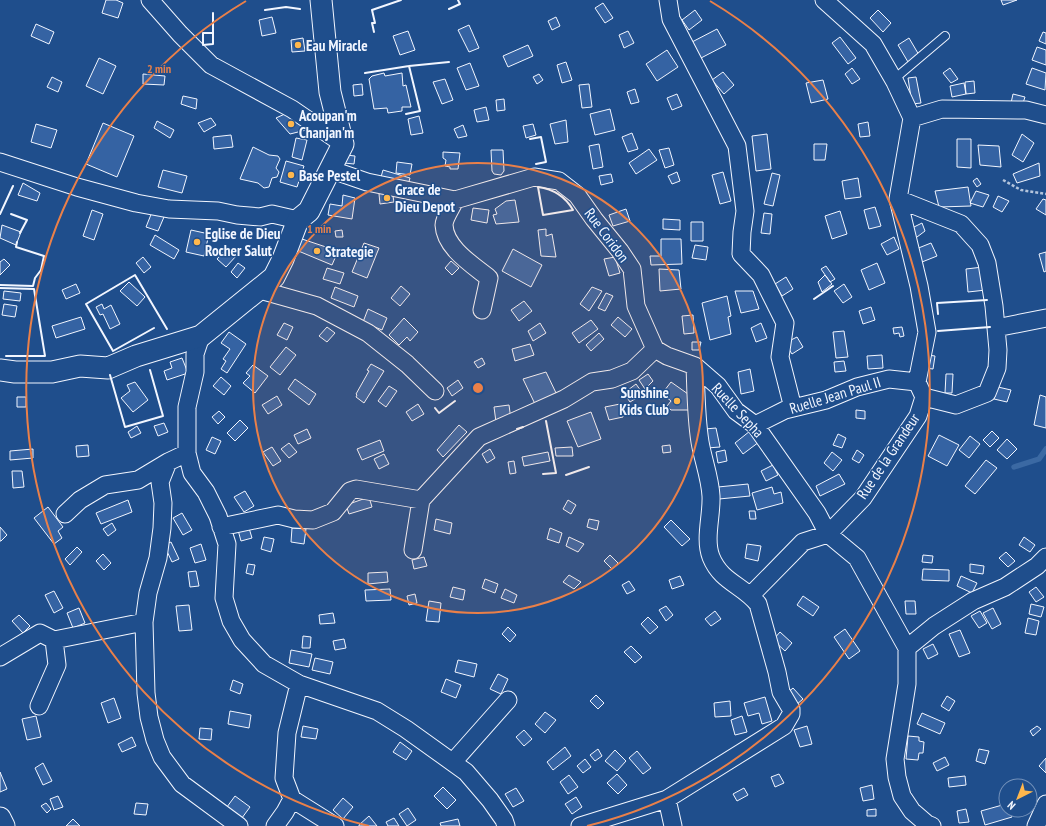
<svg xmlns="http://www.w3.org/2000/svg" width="1046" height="826" viewBox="0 0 1046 826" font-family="'PT Sans Narrow',sans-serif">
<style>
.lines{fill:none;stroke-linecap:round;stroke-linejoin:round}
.stream{stroke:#3b69a3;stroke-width:5.5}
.building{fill:#3563a3;stroke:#f2f6ff}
.service-casing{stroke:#f2f6ff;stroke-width:10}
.minor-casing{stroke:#f2f6ff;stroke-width:19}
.tertiary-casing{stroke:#f2f6ff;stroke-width:23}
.path{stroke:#b3c4dc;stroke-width:2.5;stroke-dasharray:3 2;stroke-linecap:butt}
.service{stroke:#1f4e8c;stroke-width:8}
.minor{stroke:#1f4e8c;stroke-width:17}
.tertiary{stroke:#1f4e8c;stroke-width:21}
.wall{stroke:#f2f6ff;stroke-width:2}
.ring{fill:none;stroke:#ea8049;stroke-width:2}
.poi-dot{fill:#ffb74d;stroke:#1f4e8c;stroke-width:1.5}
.labels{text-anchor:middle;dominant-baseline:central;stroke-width:3;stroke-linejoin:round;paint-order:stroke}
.poi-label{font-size:15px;font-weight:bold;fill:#f2f6ff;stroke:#1f4e8c;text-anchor:start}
.street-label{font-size:15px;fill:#f2f6ff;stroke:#1f4e8c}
.centre{fill:#ea8049;stroke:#1f4e8c;stroke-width:2}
.ring-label{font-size:12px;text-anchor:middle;font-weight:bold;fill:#ea8049;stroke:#1f4e8c;stroke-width:3;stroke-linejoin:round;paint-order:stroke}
</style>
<rect width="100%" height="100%" fill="#1f4e8c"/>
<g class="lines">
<path class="stream" d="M 1014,467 L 1039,459 L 1046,449"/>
</g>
<path class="building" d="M 106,0 L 116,0 L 123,3 L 118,18 L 102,13 Z
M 1001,0 L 1017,0 L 1003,5 Z
M 603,3 L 613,18 L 605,23 L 595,8 Z
M 695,10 L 702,20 L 689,30 L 682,20 Z
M 878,10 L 891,23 L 883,32 L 870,18 Z
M 272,17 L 276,33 L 262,36 L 259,20 Z
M 556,17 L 560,26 L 552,30 L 548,21 Z
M 36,24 L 54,32 L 49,44 L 31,36 Z
M 469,25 L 479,48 L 469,52 L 458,30 Z
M 717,29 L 726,45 L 701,58 L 692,42 Z
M 408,31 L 415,50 L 400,55 L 393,36 Z
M 628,31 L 634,43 L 624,48 L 619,35 Z
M 1043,32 L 1046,33 L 1046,44 L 1039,41 Z
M 840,37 L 856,58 L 848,64 L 832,43 Z
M 303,38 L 305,51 L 292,52 L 291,40 Z
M 909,38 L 919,55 L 908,62 L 898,45 Z
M 528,45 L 533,56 L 508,67 L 503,56 Z
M 1037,47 L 1046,50 L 1046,65 L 1032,60 Z
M 667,50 L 678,67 L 657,81 L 646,64 Z
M 99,58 L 116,66 L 103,94 L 86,86 Z
M 566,62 L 572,80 L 562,83 L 557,65 Z
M 470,63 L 479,86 L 466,90 L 457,68 Z
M 852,68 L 860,79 L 852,84 L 845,74 Z
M 950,68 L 958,79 L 951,83 L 943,73 Z
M 1032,68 L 1046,73 L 1045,90 L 1026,84 Z
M 723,72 L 734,85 L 724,94 L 712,80 Z
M 384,73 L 385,76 L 402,73 L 403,86 L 406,85 L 411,107 L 402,107 L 402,111 L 388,113 L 387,108 L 374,109 L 369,79 L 372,76 Z
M 143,74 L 165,76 L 164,85 L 143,84 Z
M 539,74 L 543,80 L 537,84 L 533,77 Z
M 52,77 L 62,82 L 58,92 L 47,87 Z
M 916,77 L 921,103 L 912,104 L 908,78 Z
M 445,79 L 453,100 L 442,104 L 433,82 Z
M 823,80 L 828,99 L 811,103 L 806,83 Z
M 974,81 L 975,93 L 966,94 L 965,82 Z
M 964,83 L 966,94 L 952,97 L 950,86 Z
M 362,84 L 363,95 L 354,96 L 353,85 Z
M 589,84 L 592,107 L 582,108 L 579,85 Z
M 635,89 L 639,102 L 631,104 L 627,92 Z
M 677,94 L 682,106 L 672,110 L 667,98 Z
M 1013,94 L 1025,97 L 1022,106 L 1011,103 Z
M 183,96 L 197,99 L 196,109 L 181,104 Z
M 504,99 L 505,110 L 497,111 L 496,100 Z
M 486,107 L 489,120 L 477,122 L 474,110 Z
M 610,109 L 615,130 L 595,135 L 590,114 Z
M 287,113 L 306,130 L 290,134 L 276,118 Z
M 419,116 L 423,133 L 411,135 L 408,119 Z
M 211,118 L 216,125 L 204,132 L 198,123 Z
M 566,120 L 568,142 L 555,144 L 550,124 Z
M 157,121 L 174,130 L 170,138 L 154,128 Z
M 868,122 L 870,136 L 860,137 L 858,124 Z
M 103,123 L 134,136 L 117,177 L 86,164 Z
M 36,124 L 57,130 L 51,148 L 31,142 Z
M 533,124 L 536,135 L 526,138 L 523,126 Z
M 463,125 L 467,136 L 458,138 L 454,129 Z
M 632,133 L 638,149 L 628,152 L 622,137 Z
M 767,134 L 771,169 L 756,171 L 752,136 Z
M 1022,134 L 1034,143 L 1023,162 L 1012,155 Z
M 231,135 L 233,147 L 214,149 L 213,137 Z
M 296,138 L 307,140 L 302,160 L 292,157 Z
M 957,139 L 971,139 L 971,168 L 957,167 Z
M 599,144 L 603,167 L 593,169 L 589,146 Z
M 814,144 L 827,144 L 825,160 L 814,160 Z
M 978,145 L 999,146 L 1001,167 L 980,165 Z
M 253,147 L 269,155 L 278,156 L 280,159 L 276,168 L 279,172 L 277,177 L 272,178 L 269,187 L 264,188 L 258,183 L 240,179 Z
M 669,148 L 674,165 L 665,168 L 659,150 Z
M 649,149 L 657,160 L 636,174 L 629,163 Z
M 491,150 L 503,150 L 504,171 L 501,175 L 494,174 L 492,171 Z
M 443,152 L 460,153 L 458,169 L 450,169 L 450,167 L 445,166 L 446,160 L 443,158 Z
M 346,155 L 355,156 L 354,164 L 344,163 Z
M 286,161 L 304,166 L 297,187 L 280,182 Z
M 397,162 L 412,164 L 410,175 L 396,173 Z
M 1039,163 L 1040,176 L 1017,183 L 1013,174 Z
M 163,170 L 187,176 L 182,193 L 158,187 Z
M 383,170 L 410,178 L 408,185 L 381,177 Z
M 677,172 L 680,181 L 672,184 L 668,176 Z
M 723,172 L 731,201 L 720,204 L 712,175 Z
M 772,173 L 780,175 L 773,206 L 764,204 Z
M 611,174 L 613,182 L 601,185 L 599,176 Z
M 858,178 L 861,197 L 845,199 L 842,181 Z
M 977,178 L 981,184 L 977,187 L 973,181 Z
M 23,183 L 40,193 L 37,201 L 18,195 Z
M 968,187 L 971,206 L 939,207 L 935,191 Z
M 392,190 L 394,202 L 380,204 L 379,194 Z
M 976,191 L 989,195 L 983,207 L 970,203 Z
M 343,195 L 355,198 L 352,219 L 328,215 L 330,204 L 342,206 Z
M 998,196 L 1009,201 L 1002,212 L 993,207 Z
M 1043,199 L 1046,200 L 1046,215 L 1036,209 Z
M 515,200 L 519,222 L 496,224 L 493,215 L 497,214 L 495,209 L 506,201 Z
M 875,207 L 881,226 L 869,229 L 864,210 Z
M 473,208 L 489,210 L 487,223 L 471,220 Z
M 626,209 L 630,221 L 613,226 L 609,215 Z
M 92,210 L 103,214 L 94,240 L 83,236 Z
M 840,211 L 847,234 L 832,239 L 825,216 Z
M 152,212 L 164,217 L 158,231 L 146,227 Z
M 764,213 L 772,214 L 770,234 L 761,233 Z
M 663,219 L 680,220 L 680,230 L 663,229 Z
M 691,222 L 703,222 L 703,241 L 691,241 Z
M 922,223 L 925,231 L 913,240 L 908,230 Z
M 2,225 L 21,232 L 16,245 L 0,238 Z
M 546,229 L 546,236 L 552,234 L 556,257 L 541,256 L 538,230 Z
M 191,230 L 209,234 L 204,256 L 186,252 Z
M 342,230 L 343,237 L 336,237 L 335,231 Z
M 155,235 L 179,250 L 174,259 L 150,245 Z
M 894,237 L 899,249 L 887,255 L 881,244 Z
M 299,238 L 338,251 L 332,265 L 296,250 Z
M 661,239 L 681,239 L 682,264 L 651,265 L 650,256 L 661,256 Z
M 364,243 L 379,248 L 367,278 L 352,272 Z
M 931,243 L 937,256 L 922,262 L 916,249 Z
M 695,245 L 708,247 L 706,260 L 692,258 Z
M 228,247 L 237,255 L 226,267 L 217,259 Z
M 513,249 L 542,265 L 531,287 L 502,271 Z
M 1046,252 L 1046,271 L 1044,272 L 1039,254 Z
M 143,257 L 151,267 L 144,273 L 136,263 Z
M 615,257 L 620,273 L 609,276 L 604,259 Z
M 4,259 L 10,265 L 0,275 L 0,262 Z
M 451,261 L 459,268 L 452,275 L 445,268 Z
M 238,263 L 245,268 L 237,278 L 231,272 Z
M 877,263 L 885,283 L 869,290 L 861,270 Z
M 826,266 L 835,279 L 830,282 L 821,269 Z
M 983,267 L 986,290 L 968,292 L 966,269 Z
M 327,268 L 344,273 L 340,284 L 323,279 Z
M 659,269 L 679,270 L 681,289 L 660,291 Z
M 825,275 L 832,284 L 822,292 L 818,282 Z
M 786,277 L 793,289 L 782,296 L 775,284 Z
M 129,282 L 145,297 L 137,306 L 120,291 Z
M 76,284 L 80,293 L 66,299 L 62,290 Z
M 844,284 L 852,297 L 843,303 L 834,291 Z
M 401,286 L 410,294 L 400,306 L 391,298 Z
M 335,287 L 358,296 L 354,307 L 331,298 Z
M 592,287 L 602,291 L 589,311 L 580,304 Z
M 4,291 L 21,293 L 20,301 L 3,299 Z
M 735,291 L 753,291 L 759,309 L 741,313 Z
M 606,293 L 613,296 L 605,311 L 598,308 Z
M 727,296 L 731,316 L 728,317 L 731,334 L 710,340 L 702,303 Z
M 524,301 L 532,311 L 519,321 L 511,310 Z
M 4,304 L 17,306 L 15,317 L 2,315 Z
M 102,304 L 104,309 L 111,305 L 120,324 L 110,329 L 103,314 L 100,315 L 96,307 Z
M 871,307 L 875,320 L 863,324 L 859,311 Z
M 368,309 L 387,318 L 382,330 L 363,322 Z
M 693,315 L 694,333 L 684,334 L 682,316 Z
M 81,317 L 85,329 L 56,338 L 52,326 Z
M 618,317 L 632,329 L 625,337 L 611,325 Z
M 404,318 L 418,332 L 410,341 L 407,337 L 399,345 L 389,335 Z
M 591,320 L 598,329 L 579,343 L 572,333 Z
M 284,323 L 293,327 L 287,340 L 277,335 Z
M 540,323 L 546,333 L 533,341 L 528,331 Z
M 761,323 L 767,338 L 756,342 L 751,328 Z
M 327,327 L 335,333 L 327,342 L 319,336 Z
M 902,327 L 904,336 L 900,337 L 899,333 L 894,334 L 893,328 Z
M 844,331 L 848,357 L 836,358 L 833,332 Z
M 229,332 L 246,344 L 227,373 L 221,369 L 226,361 L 223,359 L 230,349 L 221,343 Z
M 599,333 L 604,339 L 591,351 L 586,345 Z
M 797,337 L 803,347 L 792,354 L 785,343 Z
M 692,342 L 701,342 L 699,350 L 692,350 Z
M 530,344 L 534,355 L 515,361 L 512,349 Z
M 286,347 L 296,355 L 280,375 L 270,367 Z
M 882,355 L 883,368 L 868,369 L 867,356 Z
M 928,355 L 935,356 L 933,369 L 925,368 Z
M 182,358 L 188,373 L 167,380 L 164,371 L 172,368 L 170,362 Z
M 482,358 L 485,364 L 478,368 L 474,362 Z
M 844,361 L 846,371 L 835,372 L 834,362 Z
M 371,364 L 384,371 L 364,403 L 356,397 L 357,395 L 356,394 L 369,371 L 367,370 Z
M 253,365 L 268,376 L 255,393 L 243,383 L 250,376 L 246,373 Z
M 750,369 L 754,391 L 741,394 L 738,372 Z
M 546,372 L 557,395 L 535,404 L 523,379 Z
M 648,374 L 653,381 L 645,389 L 639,380 Z
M 946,374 L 953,374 L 952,393 L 945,393 Z
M 221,377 L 231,386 L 224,395 L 213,386 Z
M 295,379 L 316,394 L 309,405 L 288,389 Z
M 458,380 L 463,388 L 452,396 L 447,388 Z
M 135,382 L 148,400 L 133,412 L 121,398 L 130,391 L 127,385 Z
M 671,382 L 688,394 L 691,410 L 671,410 L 667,406 L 671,401 L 665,396 L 662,399 L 661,395 Z
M 636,384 L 643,394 L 630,402 L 624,393 Z
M 389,386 L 397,391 L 386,407 L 378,401 Z
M 998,387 L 1011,390 L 1007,402 L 994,399 Z
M 1040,395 L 1046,397 L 1046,428 L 1034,425 Z
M 277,396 L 282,405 L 268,414 L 262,405 Z
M 17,397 L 26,397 L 26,407 L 17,407 Z
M 418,404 L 424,414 L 412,421 L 406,412 Z
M 620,404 L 623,417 L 609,420 L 605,407 Z
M 509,405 L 511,420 L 496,422 L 494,407 Z
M 856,410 L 865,411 L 865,419 L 856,418 Z
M 219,411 L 225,417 L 218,424 L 212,417 Z
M 591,412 L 601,439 L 578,447 L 567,421 Z
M 240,420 L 248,428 L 235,441 L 227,433 Z
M 164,423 L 168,432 L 158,436 L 154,426 Z
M 459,425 L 467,432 L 443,457 L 437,450 Z
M 137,426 L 141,433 L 131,438 L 128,432 Z
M 716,428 L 720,447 L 707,448 L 705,429 Z
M 307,429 L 311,438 L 298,444 L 294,435 Z
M 750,431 L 759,442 L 743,454 L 735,443 Z
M 992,431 L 999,438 L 990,447 L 983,440 Z
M 838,434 L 846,438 L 842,448 L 833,445 Z
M 939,435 L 959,445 L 947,466 L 928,456 Z
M 970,436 L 980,444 L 969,458 L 959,450 Z
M 212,437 L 221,441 L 215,454 L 206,450 Z
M 1007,439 L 1017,449 L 1007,459 L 997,450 Z
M 380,440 L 384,451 L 362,460 L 357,449 Z
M 289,443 L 297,452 L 289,458 L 281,449 Z
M 88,445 L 89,456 L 77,457 L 76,446 Z
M 670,445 L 671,452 L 663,453 L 662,446 Z
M 272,447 L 281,461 L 273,466 L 263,452 Z
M 572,447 L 573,456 L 556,456 L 555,448 Z
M 33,449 L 33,458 L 10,460 L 10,451 Z
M 490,449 L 495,458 L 487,463 L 482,454 Z
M 725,450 L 727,461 L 718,463 L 716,452 Z
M 857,450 L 864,455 L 859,463 L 852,459 Z
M 548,452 L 550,461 L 524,466 L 522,457 Z
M 832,452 L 842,460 L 833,471 L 824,463 Z
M 384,454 L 389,464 L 379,469 L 374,459 Z
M 986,460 L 997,468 L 975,494 L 965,486 Z
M 514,461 L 516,473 L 510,474 L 508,462 Z
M 773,465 L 778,475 L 766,481 L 761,471 Z
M 12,471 L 22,471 L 24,487 L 13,488 Z
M 839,474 L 845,484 L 820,496 L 816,486 Z
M 748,484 L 750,496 L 719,499 L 718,487 Z
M 772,487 L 774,494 L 781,492 L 783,503 L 757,510 L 752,493 Z
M 245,491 L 254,506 L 244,512 L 234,497 Z
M 369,497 L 372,507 L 349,514 L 346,505 Z
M 128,500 L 132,512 L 101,524 L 96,513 Z
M 568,500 L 576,505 L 571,514 L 563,509 Z
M 48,507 L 63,527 L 58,531 L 62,538 L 54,544 L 34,518 Z
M 749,511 L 755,511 L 756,519 L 750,519 Z
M 182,513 L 192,530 L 183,535 L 173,518 Z
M 436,519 L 452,523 L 450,534 L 434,530 Z
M 589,519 L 599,521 L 597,530 L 587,527 Z
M 671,520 L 690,539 L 682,546 L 664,527 Z
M 112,523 L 116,530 L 108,536 L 103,529 Z
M 0,527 L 7,535 L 1,541 L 0,541 Z
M 249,528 L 252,538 L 241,541 L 238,530 Z
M 292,528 L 306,529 L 304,544 L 291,542 Z
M 550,528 L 562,533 L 559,543 L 547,539 Z
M 264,537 L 274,539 L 271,552 L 261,549 Z
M 569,537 L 584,544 L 578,552 L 566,546 Z
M 1024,537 L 1035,545 L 1030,552 L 1019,545 Z
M 171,542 L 179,559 L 172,562 L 164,545 Z
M 201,544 L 206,560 L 195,563 L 190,548 Z
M 747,544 L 761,546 L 758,561 L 745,558 Z
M 77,547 L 82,552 L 70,565 L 65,559 Z
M 1006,552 L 1015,561 L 1008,567 L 999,558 Z
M 103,554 L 111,563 L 104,570 L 96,561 Z
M 610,555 L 618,563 L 612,569 L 604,561 Z
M 923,555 L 933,556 L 932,563 L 922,562 Z
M 424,557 L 427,566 L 414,569 L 412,560 Z
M 248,564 L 255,565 L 253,575 L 246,573 Z
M 970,564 L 984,566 L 983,574 L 970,572 Z
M 923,569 L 949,570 L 949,581 L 922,580 Z
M 196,571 L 199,586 L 190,587 L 188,572 Z
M 387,572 L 388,582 L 368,584 L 368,573 Z
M 569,575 L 581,582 L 574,589 L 563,582 Z
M 680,576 L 684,585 L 672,589 L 669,580 Z
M 961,576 L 977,583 L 972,593 L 957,586 Z
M 485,579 L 498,584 L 495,593 L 482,588 Z
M 629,581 L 635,590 L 627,594 L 622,585 Z
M 453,587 L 465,590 L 463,600 L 450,597 Z
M 1036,587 L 1044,597 L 1036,602 L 1029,592 Z
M 390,589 L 391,600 L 366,601 L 365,590 Z
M 505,589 L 517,595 L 514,603 L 501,598 Z
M 54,591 L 63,608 L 54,613 L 45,595 Z
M 415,594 L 417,603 L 409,605 L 407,596 Z
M 803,596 L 819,607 L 813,616 L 797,605 Z
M 429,601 L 441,603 L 439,622 L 426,621 Z
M 905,601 L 915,601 L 916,614 L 906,614 Z
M 1031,604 L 1044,607 L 1041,617 L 1029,614 Z
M 189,605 L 192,630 L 179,631 L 176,606 Z
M 666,606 L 673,615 L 666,621 L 659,610 Z
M 79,608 L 85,623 L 73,628 L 67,613 Z
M 993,608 L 1001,624 L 992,629 L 983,613 Z
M 715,611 L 721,619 L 711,626 L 705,619 Z
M 980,611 L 987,623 L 979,628 L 971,616 Z
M 333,613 L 335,623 L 320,624 L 319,615 Z
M 19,615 L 30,626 L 23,633 L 12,621 Z
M 648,617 L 658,627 L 650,634 L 641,624 Z
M 1028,618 L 1039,621 L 1036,635 L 1025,633 Z
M 508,627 L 516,635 L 510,642 L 502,634 Z
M 845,629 L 860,651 L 849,659 L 834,637 Z
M 960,630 L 970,653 L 959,657 L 949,634 Z
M 780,632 L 792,643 L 785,651 L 773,640 Z
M 303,636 L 311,637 L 310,648 L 302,648 Z
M 344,639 L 346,648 L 335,650 L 333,641 Z
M 933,644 L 938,654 L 928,659 L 923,649 Z
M 631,646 L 642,657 L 635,663 L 624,652 Z
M 291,650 L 312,654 L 309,667 L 289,663 Z
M 315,658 L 333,662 L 330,674 L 312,670 Z
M 458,660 L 477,664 L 474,677 L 455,672 Z
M 498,674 L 508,679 L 501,694 L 490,689 Z
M 446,679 L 461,685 L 456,698 L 441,692 Z
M 233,680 L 243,684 L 240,694 L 230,690 Z
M 793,688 L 803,699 L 796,705 L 786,694 Z
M 596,695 L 604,703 L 598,709 L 590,701 Z
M 947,696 L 955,701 L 949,711 L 941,706 Z
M 765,697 L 772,721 L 762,724 L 759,713 L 748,716 L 744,703 Z
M 114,698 L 121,718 L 108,723 L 101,703 Z
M 730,701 L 731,716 L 715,717 L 714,703 Z
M 230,711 L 251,715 L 249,728 L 228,724 Z
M 545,712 L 556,720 L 545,733 L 535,724 Z
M 922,713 L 945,723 L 940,734 L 917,724 Z
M 36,716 L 41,737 L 27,740 L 22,719 Z
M 742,716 L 747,732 L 735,735 L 731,720 Z
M 303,726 L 318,729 L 316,739 L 301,737 Z
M 807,726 L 812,744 L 800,747 L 794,730 Z
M 1037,726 L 1041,729 L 1033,736 L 1030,731 Z
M 200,728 L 212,729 L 211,740 L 199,739 Z
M 524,730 L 532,739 L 524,746 L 516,737 Z
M 908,736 L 919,737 L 919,741 L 924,742 L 923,753 L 919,753 L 918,760 L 906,759 Z
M 132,737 L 136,746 L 122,752 L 118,744 Z
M 400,742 L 412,751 L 406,760 L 393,752 Z
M 565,747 L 571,756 L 553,770 L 547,762 Z
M 598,749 L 602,756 L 595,761 L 590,755 Z
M 979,749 L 989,751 L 985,764 L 976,761 Z
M 615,750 L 626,761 L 617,771 L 605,761 Z
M 637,751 L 651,768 L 643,774 L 629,758 Z
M 945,757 L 949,765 L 937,771 L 933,763 Z
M 1046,758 L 1046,773 L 1039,766 Z
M 585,759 L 591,767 L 583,773 L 577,766 Z
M 43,763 L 52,781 L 43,785 L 35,768 Z
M 0,772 L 7,789 L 0,792 Z
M 617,774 L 627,785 L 618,794 L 607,783 Z
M 779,774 L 784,783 L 775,787 L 771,777 Z
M 569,775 L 578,787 L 568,794 L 560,782 Z
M 965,776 L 966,785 L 949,787 L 948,778 Z
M 872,785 L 874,799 L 863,801 L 860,788 Z
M 443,787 L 456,800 L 447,809 L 434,796 Z
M 516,788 L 524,801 L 513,807 L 505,794 Z
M 744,788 L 748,795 L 737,801 L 733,794 Z
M 58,796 L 63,807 L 54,810 L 50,799 Z
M 235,796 L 250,807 L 239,822 L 224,811 Z
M 576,797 L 582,807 L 572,814 L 565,804 Z
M 343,798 L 353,807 L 343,819 L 333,810 Z
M 46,803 L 51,809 L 47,813 L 41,806 Z
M 136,803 L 148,804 L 146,815 L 134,814 Z
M 1006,804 L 1006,810 L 1010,810 L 1012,817 L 985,825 L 981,811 Z
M 408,808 L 416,820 L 407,826 L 399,814 Z
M 876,809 L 876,816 L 867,816 L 867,810 Z
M 966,809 L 969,822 L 959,823 L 957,811 Z
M 369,816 L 377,826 L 359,826 L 359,825 Z
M 394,818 L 399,826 L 388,826 L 386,822 Z
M 73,819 L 80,826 L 66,826 Z
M 458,819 L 460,826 L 441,826 L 440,823 Z"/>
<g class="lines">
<g class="service-casing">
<path id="service" d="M 896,82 L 899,75 L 945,36"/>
</g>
<g class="minor-casing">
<path id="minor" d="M 150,0 L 180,34 L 211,65 L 292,109 L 343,144
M 668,0 L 671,19 L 737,146 L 745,211 L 742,232 L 741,254 L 761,275 L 785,323 L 780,357 L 793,408
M 824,0 L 873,44 L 895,82 L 912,118 L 898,199 L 919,286 L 927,332 L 917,382 L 924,397 L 918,416 L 863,498 L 828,534 L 857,558 L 907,648 L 907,684 L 895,759 L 897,777 L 902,796 L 912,811 L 927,824 L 932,826
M 912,118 L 942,109 L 1026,110 L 1046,115
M 0,162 L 77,187 L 136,203 L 169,209 L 218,211 L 237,215 L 260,217 L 272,214 L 298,220
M 324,178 L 332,170 L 367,182 L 455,200 L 534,177 L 559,181 L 577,195 L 594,219 L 620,251 L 632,269 L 636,306 L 655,349 L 632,371 L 612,379 L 592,382 L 564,399 L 479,437 L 421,500 L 413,550
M 898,199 L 961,224 L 980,245 L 987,263 L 994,306 L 998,350 L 997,368 L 987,393 L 956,405 L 924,397
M 455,200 C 452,207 444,218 444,225 C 445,248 473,265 489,278 L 482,310
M 260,290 L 317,306 L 368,333 L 407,364 L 435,391
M 996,328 L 1046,318
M 201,336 L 195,354 L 195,372 L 187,407 L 187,453 L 192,473 L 206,492 L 218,516 L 227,544 L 224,598 L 231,621 L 242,640 L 264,664 L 299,684 L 377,711 L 406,729 L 466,772 L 490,800 L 504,820 L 506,826
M 655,349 L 667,356 L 695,366 L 718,386 L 736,411 L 755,425 L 817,513 L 828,534 L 803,542 L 751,595
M 755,425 L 785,410 L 826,400 L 857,387 L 889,379 L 917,382
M 187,453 L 168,462 L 160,482 L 163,503 L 162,528 L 158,558 L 148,593 L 144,622 L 146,693 L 149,717 L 155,740 L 162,757 L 182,784 L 239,826
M 65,514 L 80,500 L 105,485 L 138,480 L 168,462
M 221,527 L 278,515 L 294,519 L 313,520 L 333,512 L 350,491 L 356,489 L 421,500
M 907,648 L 934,626 L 973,601 L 1005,587 L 1037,566 L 1046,557
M 0,657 L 40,633 L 54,640 L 144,622
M 299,684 L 287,733 L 284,778 L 292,799 L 335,826
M 39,706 L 57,665 L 54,640
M 453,762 L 508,700
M 667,799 L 673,826
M 275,826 L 285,812 L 292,799
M 580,826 L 667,799 L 784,726 L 791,714 L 791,709 L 781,692 L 777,672 L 758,604 C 743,585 721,582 711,557 C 704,539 712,515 711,496 C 710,477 703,460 700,442 C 696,417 696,391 695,366
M 1036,826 L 1046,804"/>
</g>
<g class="tertiary-casing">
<path id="tertiary" d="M 0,370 L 15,372 L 52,372 L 80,366 L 108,368 L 136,356 L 201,336 L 274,277 L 283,259 L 298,220 L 309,211 L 343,144 L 330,92 L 321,0
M 0,818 L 4,826"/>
</g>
<path class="path" d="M 1003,180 L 1021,190 L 1046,194"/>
<use href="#service" class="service"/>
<use href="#minor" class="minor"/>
<use href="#tertiary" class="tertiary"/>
<path class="wall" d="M 449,9 L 460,4 L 458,0
M 265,10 L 286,7 L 300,9
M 213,13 L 213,44 L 203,45 L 203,33 L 213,33
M 374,32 L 372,23 L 375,23 L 372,10 L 401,0
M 365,73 L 409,66
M 406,114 L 420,111 L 409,66 L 449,62
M 530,139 L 541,137 L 546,162 L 536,164
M 538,187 C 553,189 565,196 573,210 L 543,215 Z
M 0,214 L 13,186
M 11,214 L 27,220 L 20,233
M 0,285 L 33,286 L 35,278 L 41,270 L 44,256 L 16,247 L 17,242
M 0,288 L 34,289 L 45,356 L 6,356
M 814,299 L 833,286
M 938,314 L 937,303 L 987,300
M 154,328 L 113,351 L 86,304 L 135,275 L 167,329
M 938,331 L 990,327
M 110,375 L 125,427 L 163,416 L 150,370
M 435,408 L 439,413 L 455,401
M 517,429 L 523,427
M 543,474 L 556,473 L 546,421
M 566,475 L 589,467"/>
</g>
<circle cx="478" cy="388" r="225" fill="#ea8049" fill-opacity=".12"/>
<g class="ring">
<circle cx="478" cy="388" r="225"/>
<path d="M369 826A451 451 0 0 1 246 1M710 1A451 451 0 0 1 587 826"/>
</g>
<g class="poi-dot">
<circle cx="298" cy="45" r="4"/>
<circle cx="291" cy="124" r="4"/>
<circle cx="291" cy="175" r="4"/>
<circle cx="387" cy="198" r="4"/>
<circle cx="197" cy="242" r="4"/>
<circle cx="317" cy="251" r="4"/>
<circle cx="677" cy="401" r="4"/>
</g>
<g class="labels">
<g class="poi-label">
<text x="306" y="45">Eau Miracle</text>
<text x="299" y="115">Acoupan'm<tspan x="299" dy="17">Chanjan'm</tspan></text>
<text x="299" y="175">Base Pestel</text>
<text x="395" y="189">Grace de<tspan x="395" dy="17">Dieu Depot</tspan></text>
<text x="205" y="233">Eglise de Dieu<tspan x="205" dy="17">Rocher Salut</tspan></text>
<text x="325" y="251">Strategie</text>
<text x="669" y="392" text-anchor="end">Sunshine<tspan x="669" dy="17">Kids Club</tspan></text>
</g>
<g class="street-label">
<text transform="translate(607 235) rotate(53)">Rue Coridon</text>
<text transform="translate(835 395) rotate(-17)">Ruelle Jean Paul II</text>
<text transform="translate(738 410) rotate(47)">Ruelle Sepha</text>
<text transform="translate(888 456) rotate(-56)">Rue de la Grandeur</text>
</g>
</g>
<circle cx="478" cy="388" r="6" class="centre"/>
<g class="ring-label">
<text x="159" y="73">2 min</text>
<text x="319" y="233">1 min</text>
</g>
<g transform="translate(1018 798) rotate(222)"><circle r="19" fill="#1f4e8c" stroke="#7391ba"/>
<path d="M0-3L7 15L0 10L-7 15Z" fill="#ffb74d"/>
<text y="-6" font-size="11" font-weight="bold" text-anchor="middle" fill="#f2f6ff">N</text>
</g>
</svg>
